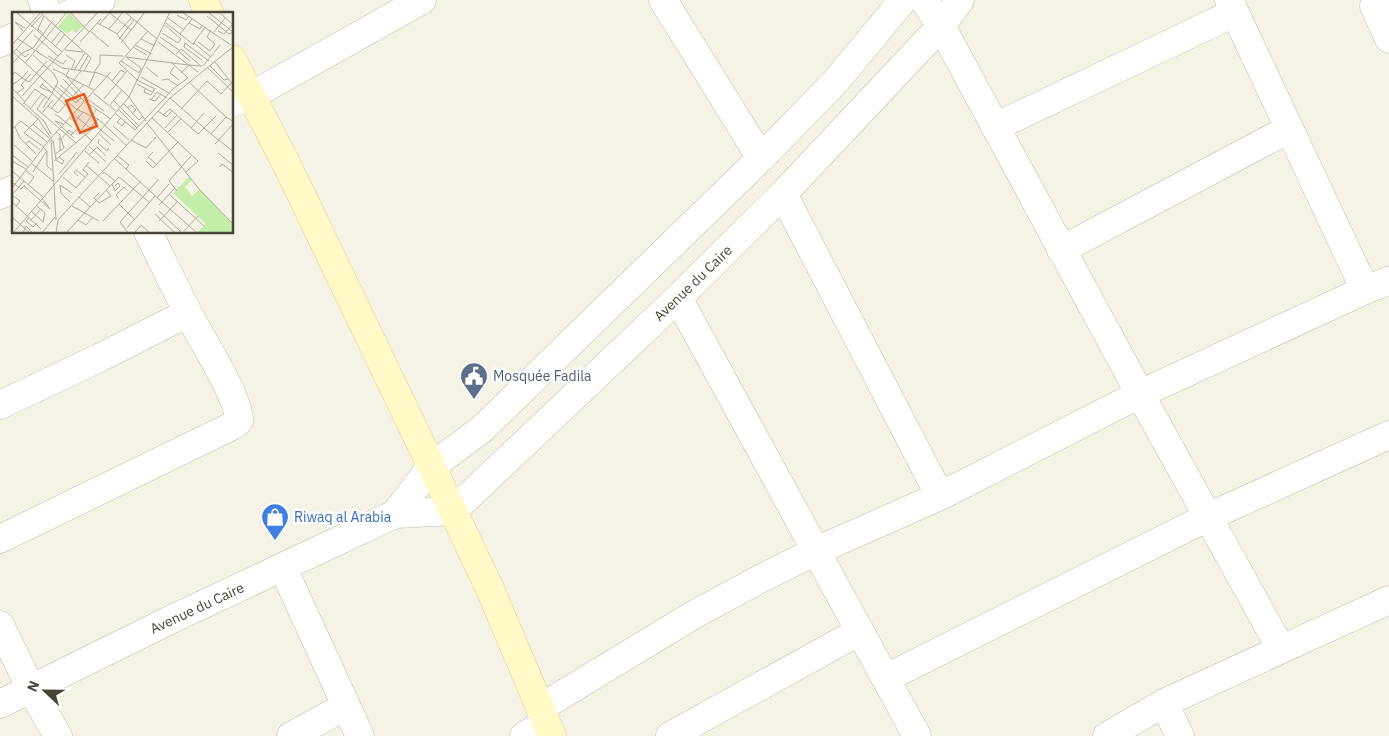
<svg xmlns="http://www.w3.org/2000/svg" width="1389" height="736" viewBox="0 0 1389 736" font-family="'IBM Plex Sans',sans-serif">
<style>
.lines{fill:none;stroke-linecap:round;stroke-linejoin:round}
.street-casing{stroke:#c2bda8;stroke-width:29}
.secondary-casing{stroke:#dad391;stroke-width:29}
.street{stroke:#fff;stroke-width:28}
.secondary{stroke:#fffac7;stroke-width:28}
.labels{text-anchor:middle;dominant-baseline:central;stroke-width:5;stroke-linejoin:round;paint-order:stroke}
.street-label{font-size:14px;fill:#494435;stroke:#fff}
.service-label{font-size:14px;fill:#4e5e75;stroke:#fff;text-anchor:start}
.shop-label{font-size:14px;fill:#366cbe;stroke:#fff;text-anchor:start}
.inset-road{fill:none;stroke:#b0ad9f;stroke-width:1}
.view{fill:#ed5a17;fill-opacity:0.15;stroke:#ed5a17;stroke-width:2.5}
.inset-edge{fill:none;stroke:#494435;stroke-width:2.5}
</style>
<rect width="100%" height="100%" fill="#f5f3e6"/>
<g class="lines">
<g class="street-casing">
<path id="street" d="M 42,0 L 48,14
M 663,0 L 761,158
M 924,0 L 941,26 L 1140,394 L 1281,649
M 1386,0 L 1374,6 L 1389,39
M 69,14 L 101,0
M 0,43 L 14,37
M 232,103 L 251,96 L 422,0
M 995,127 L 1234,13
M 783,194 L 940,496
M 0,195 L 14,189
M 1061,250 L 1289,129
M 1365,290 L 1388,281
M 678,298 L 917,736
M 0,405 L 99,358 L 188,313
M 395,514 L 431,467 L 482,429 L 761,158 L 836,81 L 903,0
M 0,539 L 232,426 L 239,421 C 241,401 200,336 189,315 C 175,288 162,260 148,232
M 283,568 L 360,736
M 0,625 L 31,689 L 58,736
M 886,678 L 1208,517 L 1389,435
M 0,704 L 172,619 L 395,514 L 453,511 L 678,298 L 783,194 L 941,26 L 960,0
M 540,708 L 695,614 L 760,579 L 816,551 L 940,496 L 1140,394 L 1365,290 L 1229,0
M 291,736 L 346,706
M 524,736 L 546,723
M 670,736 L 860,631
M 1107,736 L 1164,703
M 1180,736 L 1164,703 L 1389,600"/>
</g>
<g class="secondary-casing">
<path id="secondary" d="M 203,0 L 210,14
M 232,59 L 287,165 L 453,511 L 490,589 L 552,736"/>
</g>
<use href="#street" class="street"/>
<use href="#secondary" class="secondary"/>
</g>
<defs>
<g id="civic-pin" transform="scale(1.4375)"><path d="M0 17L-7.5 6A9.5 9.5 0 1 1 7.5 6Z" fill="#5c6f8a" stroke="#fff"/><path d="M-.6-6.5H3V-4.5H.6V-3L4-1V1h2V6H-6V1h2V-1L-.6-3ZM-1.2 2.5V6h2.4V2.5Z" fill="#fff"/></g>
<g id="shop-pin" transform="scale(1.4375)"><path d="M0 17L-7.5 6A9.5 9.5 0 1 1 7.5 6Z" fill="#3f7fe0" stroke="#fff"/><path d="M-5-2.5h2.3a2.7 3.5 0 0 1 5.4 0H5L5.5 6h-11ZM-1.5-2.5h3a1.5 2.3 0 0 0-3 0Z" fill="#fff"/></g>
</defs>
<g fill-rule="evenodd">
<use href="#civic-pin" x="474" y="376"/>
<use href="#shop-pin" x="275" y="517"/>
</g>
<g class="labels">
<g class="street-label">
<text transform="translate(693 283) rotate(-44)">Avenue du Caire</text>
<text transform="translate(197 608) rotate(-25)">Avenue du Caire</text>
</g>
<g class="service-label">
<text x="493" y="376">Mosquée Fadila</text>
</g>
<g class="shop-label">
<text x="294" y="517">Riwaq al Arabia</text>
</g>
</g>
<g transform="translate(12 12)">
<rect width="221" height="221" fill="#f5f3e6"/>
<path d="M 57,1 L 71,14 L 64,21 L 60,18 L 55,22 L 46,15 ZM 177,165 L 180,168 L 173,175 L 180,184 L 187,177 L 221,212 L 221,221 L 184,221 L 194,212 L 161,181 Z" fill="#c5eeab"/>
<path class="inset-road" d="M 4,0 L 50,40M 58,0 L 77,20M 113,0 L 145,27M 170,0 L 219,33M 196,0 L 221,20M 207,0 L 221,13M 29,1 L 79,46 L 72,59M 98,1 L 119,18M 165,3 L 174,8 L 177,4M 195,4 L 217,22 L 221,20M 156,6 L 172,18M 85,11 L 104,21 L 118,38M 154,11 L 182,33M 177,11 L 188,17 L 190,14M 88,12 L 98,0M 19,15 L 30,3M 97,17 L 111,0M 11,19 L 3,10 L 13,16M 78,19 L 97,35M 136,19 L 107,51 L 125,68 L 143,77M 206,19 L 212,22 L 222,11M 202,20 L 213,6M 31,21 L 26,17 L 32,4M 150,21 L 166,31 L 169,27 L 153,13M 105,22 L 119,6M 168,22 L 180,7M 22,23 L 46,44M 148,25 L 167,38M 6,27 L 50,56 L 86,61 L 96,65 L 117,85 L 134,109M 107,27 L 122,8M 129,27 L 143,34M 68,30 L 89,7M 146,30 L 186,60M 186,30 L 198,39 L 203,32 L 195,25 L 199,18M 39,31 L 49,19M 109,31 L 133,0M 182,31 L 199,45M 181,32 L 193,15M 0,33 L 29,0M 123,33 L 140,42M 43,35 L 53,22M 121,35 L 135,43M 4,37 L 13,45 L 17,42M 53,38 L 71,40M 0,39 L 64,97 L 86,107 L 114,133M 166,39 L 178,49M 1,41 L 21,18M 164,42 L 169,37 L 189,54M 21,43 L 42,62 L 46,70 L 40,81M 54,43 L 63,49 L 59,58M 36,44 L 51,52 L 54,48M 114,45 L 176,53M 190,48 L 172,35 L 173,31 L 197,49M 109,49 L 127,61 L 129,56 L 114,45M 203,50 L 222,74M 13,51 L 55,0M 0,52 L 10,41 L 21,36 L 39,11M 191,54 L 208,33M 198,54 L 212,68 L 216,67M 134,55 L 146,65M 162,55 L 158,61 L 167,68M 196,56 L 222,81M 41,57 L 52,62 L 74,86 L 92,99M 57,58 L 54,64 L 82,78M 62,58 L 73,41M 67,59 L 76,44M 82,60 L 88,52 L 88,43 L 111,44M 169,61 L 177,53 L 190,54M 0,64 L 3,60 L 10,66 L 16,59M 129,65 L 157,81M 51,67 L 72,89 L 99,107M 150,68 L 156,67 L 166,74M 100,69 L 109,58 L 114,61M 177,70 L 214,105M 31,71 L 28,75 L 39,80M 30,72 L 58,97M 125,72 L 140,80M 0,73 L 10,66 L 17,70 L 35,49M 48,73 L 66,89M 44,74 L 64,91 L 69,86M 77,74 L 83,60M 0,76 L 13,90M 133,77 L 132,80 L 139,83 L 143,76M 80,80 L 105,100M 5,81 L 12,76 L 9,73 L 19,62M 0,84 L 26,107 L 39,126 L 44,208M 10,84 L 86,0M 34,84 L 25,97 L 64,131M 158,86 L 199,122 L 214,105 L 222,110M 92,87 L 115,59M 137,87 L 143,89 L 149,82M 139,88 L 145,80 L 155,86M 102,89 L 127,114M 12,91 L 32,109 L 39,122M 11,92 L 23,77 L 37,87M 112,92 L 127,108 L 131,104M 98,93 L 110,78M 36,94 L 46,101 L 72,72M 31,96 L 40,82M 115,96 L 119,93 L 124,98 L 121,101M 170,96 L 195,69 L 209,82 L 219,71M 18,97 L 30,82M 39,97 L 69,59M 107,98 L 125,116M 146,99 L 154,105 L 160,99M 30,101 L 41,88M 60,101 L 78,116 L 86,107M 43,102 L 60,115M 104,102 L 123,118 L 162,76 L 176,66 L 159,50M 151,103 L 158,97 L 186,122 L 204,104M 57,105 L 63,110 L 71,100M 109,106 L 105,110 L 110,114 L 113,110M 140,106 L 186,149 L 174,160M 26,107 L 12,121 L 32,135M 135,111 L 187,177 L 222,213M 21,112 L 37,126M 51,112 L 43,109 L 62,126M 101,114 L 117,128M 3,115 L 8,126 L 24,142M 153,116 L 165,103M 179,116 L 192,101M 0,117 L 9,109 L 35,130M 69,118 L 84,98M 44,120 L 48,123 L 48,139M 156,120 L 169,107M 87,122 L 99,133M 199,122 L 222,140M 59,123 L 66,116 L 80,129M 39,126 L 99,60M 49,127 L 57,118 L 61,121M 87,127 L 86,131 L 95,139 L 97,136M 41,128 L 44,148M 119,128 L 134,136 L 144,125M 13,132 L 17,129 L 28,138M 203,132 L 222,111M 2,133 L 20,149M 77,134 L 94,150M 31,135 L 35,139 L 35,154 L 40,158M 73,139 L 87,151M 141,140 L 136,145 L 144,152M 206,141 L 222,154M 43,142 L 52,136 L 49,127 L 46,127M 0,143 L 16,155M 77,143 L 85,135 L 94,144M 105,143 L 117,153 L 114,157M 102,146 L 150,190 L 147,193M 44,148 L 50,152 L 52,149 L 47,145M 0,149 L 14,157M 42,149 L 84,114 L 102,129M 134,149 L 141,156 L 166,130M 19,151 L 41,169M 74,153 L 98,174M 208,155 L 210,152 L 222,161M 13,158 L 22,165 L 16,173M 0,159 L 31,185M 21,160 L 34,140M 47,162 L 65,140M 66,164 L 62,160 L 64,158 L 73,165M 51,165 L 64,176 L 76,162 L 71,158 L 77,150M 103,169 L 107,165 L 137,190M 0,170 L 9,177 L 13,173M 100,172 L 103,179 L 108,174 L 106,171 L 103,174M 42,173 L 117,85 L 158,0M 12,174 L 28,188M 0,176 L 38,127M 162,177 L 150,190 L 184,220M 165,179 L 157,169 L 179,144M 87,181 L 82,186 L 87,191 L 99,184 L 94,178M 157,182 L 192,214M 0,183 L 12,169M 0,183 L 8,189 L 4,194M 106,186 L 104,183 L 112,175 L 114,178M 145,186 L 157,172M 28,188 L 38,197 L 30,186M 0,190 L 29,217M 58,190 L 49,181 L 48,173 L 60,181M 107,192 L 122,207M 60,194 L 87,209M 78,195 L 103,169 L 92,160 L 91,162M 19,199 L 31,210 L 33,201 L 24,193M 147,199 L 169,220M 143,202 L 163,221M 0,205 L 18,221M 17,206 L 14,209 L 21,215 L 25,211M 66,208 L 74,213 L 80,206M 18,209 L 29,197M 91,209 L 128,170M 147,209 L 165,190M 115,216 L 143,184M 172,219 L 186,204M 1,221 L 42,173M 11,221 L 14,214 L 21,221M 30,221 L 43,205M 44,221 L 46,208 L 158,86 L 222,34M 54,221 L 78,195 L 67,185M 116,221 L 108,210 L 147,167M 122,221 L 129,213 L 138,221"/>
<path class="view" d="M 72,82 L 85,114 L 68,121 L 54,89 Z"/>
<rect width="221" height="221" class="inset-edge"/>
</g>
<g transform="translate(45 691) rotate(292)" stroke="#ffffff" stroke-width="4" paint-order="stroke">
<path d="M0-4L9 19L0 12L-9 19Z" fill="#494435"/>
<text y="-8" font-size="14" font-weight="bold" text-anchor="middle" fill="#494435">N</text>
</g>
</svg>
